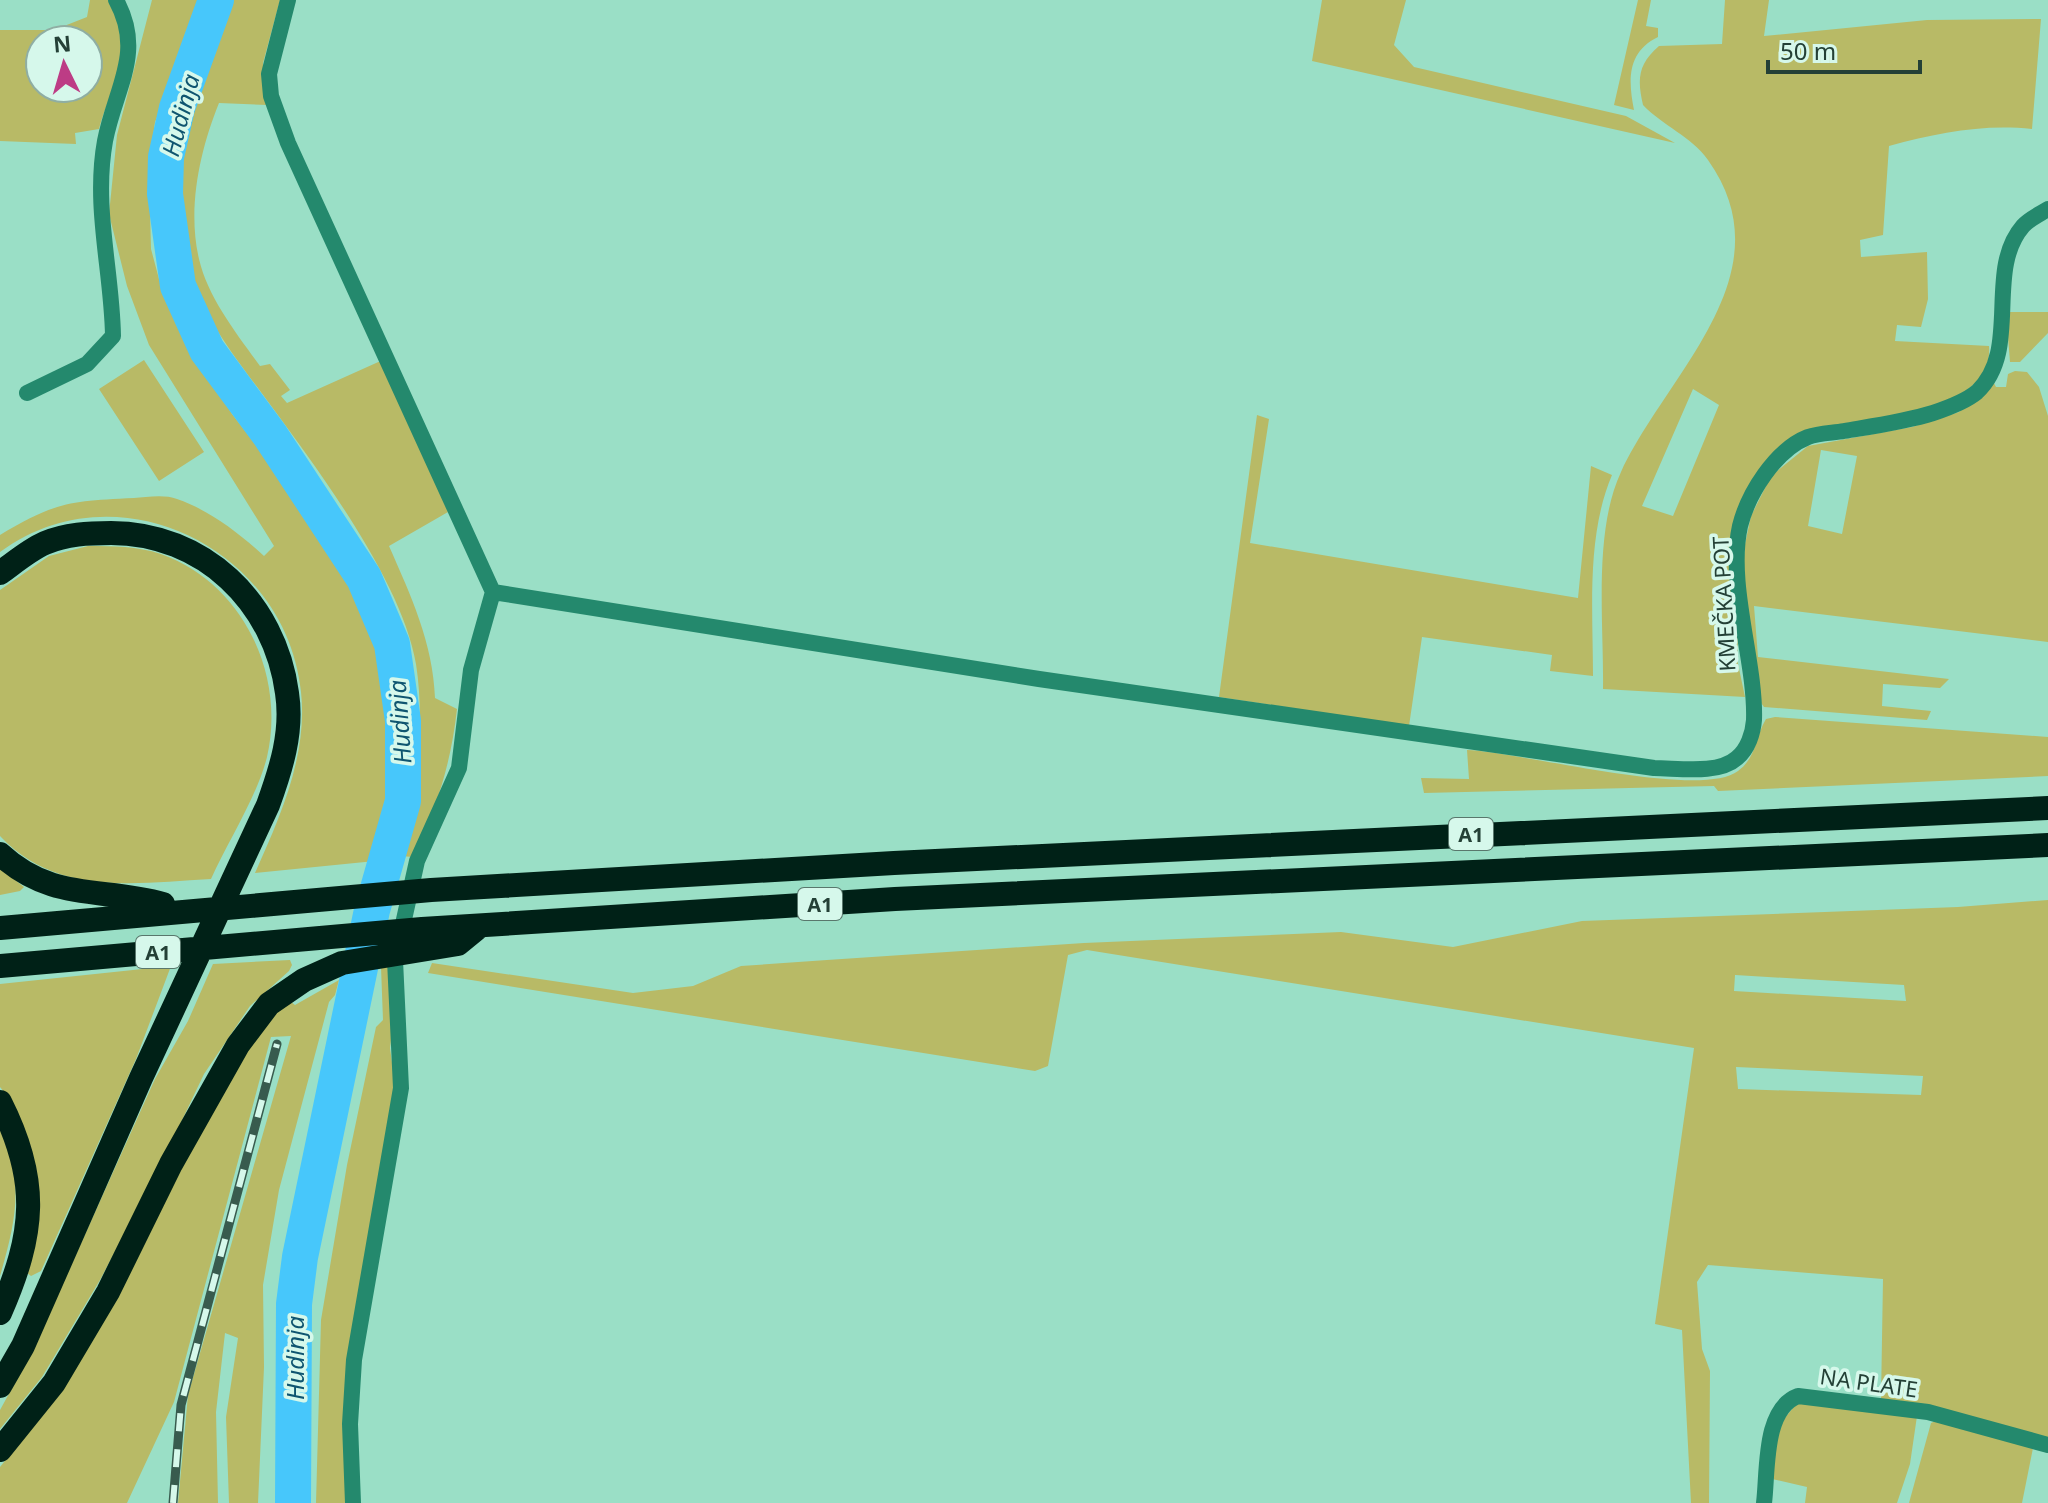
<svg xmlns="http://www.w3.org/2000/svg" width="2048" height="1503" viewBox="0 0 2048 1503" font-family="'Noto Sans',sans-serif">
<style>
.green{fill:#b8ba66;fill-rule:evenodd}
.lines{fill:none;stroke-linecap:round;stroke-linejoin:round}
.river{stroke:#47c7fb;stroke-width:36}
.minor{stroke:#24896d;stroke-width:16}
.motorway{stroke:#002117;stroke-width:24}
.rail-casing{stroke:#385b4e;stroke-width:9}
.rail{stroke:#d6f8eb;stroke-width:6;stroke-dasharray:18;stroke-linecap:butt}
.labels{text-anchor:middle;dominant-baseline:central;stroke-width:7;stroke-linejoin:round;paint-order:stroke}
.shield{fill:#d6f8eb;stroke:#59776c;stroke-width:2}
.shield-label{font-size:20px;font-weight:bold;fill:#244036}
.street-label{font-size:22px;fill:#244036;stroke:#d6f8eb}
.water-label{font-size:24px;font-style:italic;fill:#0f5570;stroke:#d6f8eb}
</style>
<rect width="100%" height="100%" fill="#9adfc6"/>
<path class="green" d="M 90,0 L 108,0 C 143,37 109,90 99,129 L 75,133 L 76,144 L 0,141 L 0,30 L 54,30 L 87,17 ZM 40,40 L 88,40 L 88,88 L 40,88 Z
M 152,0 L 205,0 L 155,122 L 149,167 L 151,249 L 159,279 L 194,353 L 232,414 L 324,533 L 353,585 L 367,616 L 378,660 L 388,675 L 394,714 L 392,798 L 375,861 L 255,873 C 280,817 308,755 301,692 C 286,549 118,465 0,552 L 0,535 C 55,502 70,501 134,498 C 146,497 165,494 177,499 C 209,510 239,533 264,556 L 274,546 L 149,345 L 127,286 L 109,214 L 117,135 Z
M 232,0 L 280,0 L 263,63 L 267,105 L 219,103 C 200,150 187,208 199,259 C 208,298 237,334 260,366 L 270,364 L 290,390 L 281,396 L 287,403 L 385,359 L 448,512 L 389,546 C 411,596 433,643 435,698 L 457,709 C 451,763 437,808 413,857 L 401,856 C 415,792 426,729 416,664 C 402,582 321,474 272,407 C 215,330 180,291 177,190 C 176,123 210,62 232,0 Z
M 1322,0 L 1406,0 L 1394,45 L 1414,67 L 1626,116 L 1675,143 L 1312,61 Z
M 1638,0 L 1651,0 L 1646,26 L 1658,28 L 1658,37 C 1627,52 1628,80 1634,110 L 1614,105 Z
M 1725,0 L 1769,0 L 1764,36 L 1927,20 L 2041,19 L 2032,129 C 1982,124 1938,133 1889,146 L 1883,235 L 1860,240 L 1861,257 L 1927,252 L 1928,299 L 1921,327 L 1897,325 L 1895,341 L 1989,346 C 1994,406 1896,416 1853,423 C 1843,425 1826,425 1817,430 C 1796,442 1763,479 1744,496 L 1737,659 L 1745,697 L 1603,689 C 1604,623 1593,532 1621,472 C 1667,373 1789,274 1708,160 C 1692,137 1662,125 1643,105 C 1637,79 1638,64 1659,46 L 1722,44 ZM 1693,389 L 1719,405 L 1673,516 L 1642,506 Z
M 2006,312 L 2048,312 L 2048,333 L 2020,362 L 2010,362 Z
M 144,360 L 204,452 L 159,481 L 99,389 Z
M 2015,371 L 2027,372 L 2039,387 L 2048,416 L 2048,642 L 1754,606 L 1758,657 L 1949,679 L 1940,688 L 1883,684 L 1882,706 L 1931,711 L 1927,720 L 1764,707 L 1756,696 L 1743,570 L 1745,544 L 1751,516 L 1771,476 L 1808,446 L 1912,427 L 1959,412 L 1993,381 L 1996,387 L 2006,387 L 2008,374 ZM 1821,450 L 1857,456 L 1842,534 L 1808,526 Z
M 1257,415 L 1269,419 L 1250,543 L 1578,598 L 1591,466 L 1612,475 C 1586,536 1593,611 1593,676 L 1550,671 L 1552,655 L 1422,637 L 1409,726 L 1219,697 Z
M 88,546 C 113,546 137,546 161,554 C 243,583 286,675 267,757 C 257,797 228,841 211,879 C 134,883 58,897 0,836 L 0,590 L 49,556 Z
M 1775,717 L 2048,737 L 2048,776 L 1718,791 L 1714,786 L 1424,793 L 1421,778 L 1469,779 L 1467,750 C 1522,752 1700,800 1738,771 C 1757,757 1755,737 1766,719 Z
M 0,868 L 24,887 L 20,891 L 0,895 Z
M 2048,900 L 2048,1439 L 1881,1399 L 1883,1279 L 1708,1265 L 1697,1282 L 1702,1349 L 1710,1371 L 1709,1503 L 1691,1503 L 1682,1330 L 1655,1324 L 1694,1048 L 1087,950 L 1068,955 L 1048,1066 L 1035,1071 L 428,973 L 432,963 L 633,993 L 693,986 L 741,966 L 827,960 L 1084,943 L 1341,932 L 1453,947 L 1582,921 L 1958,907 ZM 1735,975 L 1904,985 L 1906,1001 L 1734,991 ZM 1736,1067 L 1923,1076 L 1921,1095 L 1738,1089 Z
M 290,960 L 292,965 L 289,971 L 250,1006 L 204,1074 L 165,1156 L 100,1280 L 42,1377 L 0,1429 L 0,1410 L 32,1352 L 155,1079 L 188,1021 L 213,964 Z
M 391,965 L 393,1026 L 390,1048 L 396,1091 L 348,1356 L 348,1503 L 316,1503 L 321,1320 L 347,1165 L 376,1027 L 383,1020 L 381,967 Z
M 171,966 L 136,1059 L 41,1271 L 31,1276 L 27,1273 L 4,1092 L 0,1087 L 0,984 Z
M 339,980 L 335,995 L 329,1002 L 279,1190 L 263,1285 L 264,1367 L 258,1503 L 229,1503 L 226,1417 L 238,1338 L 225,1333 L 216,1412 L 218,1503 L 178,1503 L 188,1395 L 291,1036 L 271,1037 L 174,1402 L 127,1503 L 0,1503 L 0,1467 L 64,1387 L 245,1049 L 271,1016 L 291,1002 L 295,1005 Z
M 0,1126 C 25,1180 16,1221 0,1276 Z
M 1798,1402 L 1917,1416 L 1910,1464 L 1897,1503 L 1805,1503 L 1807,1487 L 1772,1479 L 1778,1426 Z
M 1938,1420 L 2033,1448 L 2022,1503 L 1909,1503 L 1931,1423 Z"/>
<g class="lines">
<path class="river" d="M 216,0 L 177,108 L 166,157 L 165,194 L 178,286 L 207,350 L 270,435 L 364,578 L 392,644 L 403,721 L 403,801 L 372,910 L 300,1257 L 294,1304 L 293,1503"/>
<path class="minor" d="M 288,0 L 269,74 L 271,96 L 288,143 L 493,592
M 27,393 L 87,364 L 113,336 C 112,271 93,207 105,141 C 115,88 145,53 116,0
M 353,1503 L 350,1424 L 354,1360 L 401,1088 L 395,960 L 417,861 L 459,768 L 471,670 L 493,592 L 1039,679 L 1654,768 C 1678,768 1718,775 1737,758 C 1748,749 1753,733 1754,720 C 1756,662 1727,585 1740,526 C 1748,494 1775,450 1808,437 C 1819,433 1833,433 1844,431 C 1874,426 1904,422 1933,413 C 1948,408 1965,402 1977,392 C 2022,350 1984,271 2023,226 C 2029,219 2040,214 2048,209
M 1764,1503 C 1768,1472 1763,1409 1798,1396 L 1928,1412 L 2048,1445"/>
<path class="motorway" d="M 0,573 C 14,563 29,550 45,543 C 66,534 89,533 111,533 C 203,533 275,602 287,693 C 293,732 281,769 268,805 L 141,1078 L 23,1346 L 0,1386
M 0,854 C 52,902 102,887 163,904
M 0,928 L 431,890 L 894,863 L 2048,808
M 0,966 L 422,929 L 895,899 L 2048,845
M 0,1102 C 40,1181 35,1233 0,1313
M 0,1450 L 54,1383 L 108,1292 L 171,1164 L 238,1045 L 269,1004 L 304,980 L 342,963 L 458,944 L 480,926"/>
<g class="rail-casing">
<path id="rail" d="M 173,1503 L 181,1405 L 277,1044"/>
</g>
<use href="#rail" class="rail"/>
</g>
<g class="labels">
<g class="shield">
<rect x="1449" y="818" width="44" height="32" rx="6"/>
<rect x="798" y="888" width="44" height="32" rx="6"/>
<rect x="136" y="936" width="44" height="32" rx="6"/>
</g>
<g class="shield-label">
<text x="1471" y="834">A1</text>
<text x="820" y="904">A1</text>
<text x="158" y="952">A1</text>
</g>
<g class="street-label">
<text transform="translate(1723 604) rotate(-93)">KMEČKA POT</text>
<text transform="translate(1869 1382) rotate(8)">NA PLATE</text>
</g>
<g class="water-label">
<text transform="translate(180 115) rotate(-75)">Hudinja</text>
<text transform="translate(399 722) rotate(-94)">Hudinja</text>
<text transform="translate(294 1358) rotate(-90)">Hudinja</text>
</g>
</g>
<g transform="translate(64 64) rotate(355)"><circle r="38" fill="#d6f8eb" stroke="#8faea3" stroke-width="2"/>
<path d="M0-6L14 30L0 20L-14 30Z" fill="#bd3c85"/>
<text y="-12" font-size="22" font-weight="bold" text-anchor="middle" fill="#244036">N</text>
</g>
<path d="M1768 60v12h152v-12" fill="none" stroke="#244036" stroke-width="4"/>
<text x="1780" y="60" font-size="24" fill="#244036" stroke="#d6f8eb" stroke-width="6" paint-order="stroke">50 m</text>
</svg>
